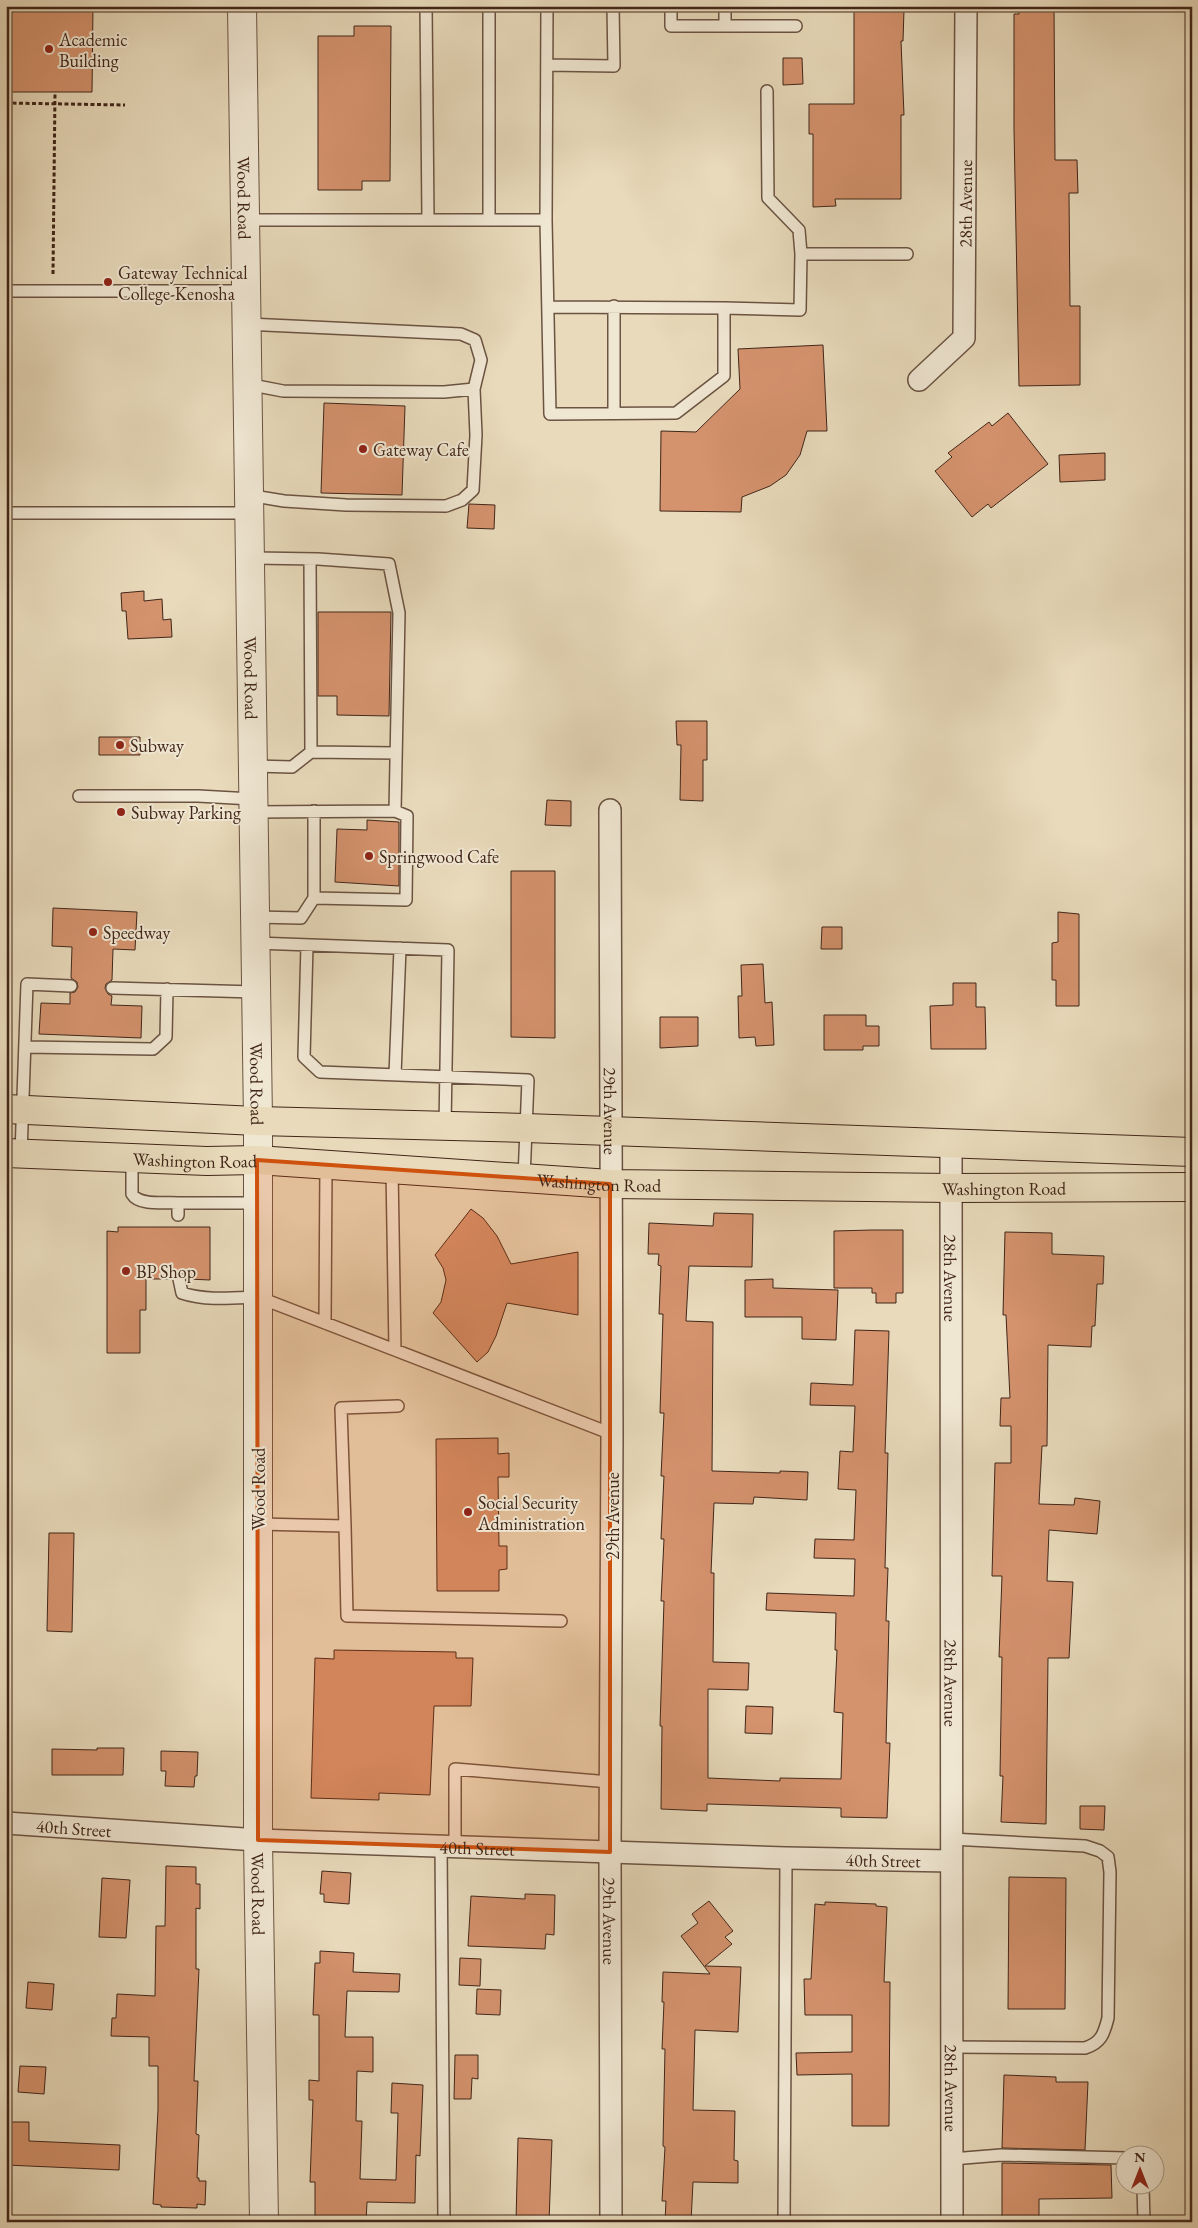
<svg xmlns="http://www.w3.org/2000/svg" width="1198" height="2228" viewBox="0 0 1198 2228" font-family="'EB Garamond',serif">
<style>
.building{fill:#d4926d;stroke:#412619}
.lines{fill:none;stroke-linecap:round;stroke-linejoin:round}
.service-casing{stroke:#6b5342;stroke-width:14}
.minor-casing{stroke:#6b5342;stroke-width:24}
.tertiary-casing{stroke:#6b5342;stroke-width:30}
.primary-casing{stroke:#412619;stroke-width:30}
.path{stroke:#412619;stroke-width:3;stroke-dasharray:4 2.5;stroke-linecap:butt}
.service{stroke:#f0e7d3;stroke-width:11}
.minor{stroke:#f0e7d3;stroke-width:21}
.tertiary{stroke:#f0e7d3;stroke-width:28}
.primary{stroke:#e8dabb;stroke-width:28}
.marked{fill:#cf510e;fill-opacity:0.2;stroke:#cf510e;stroke-width:4;stroke-linejoin:round}
.poi-dot{fill:#8f2418;stroke:#f0e7d3;stroke-width:2}
.labels{text-anchor:middle;dominant-baseline:central;stroke-width:4;stroke-linejoin:round;paint-order:stroke}
.poi-label{font-size:18px;fill:#412619;stroke:#f0e7d3;text-anchor:start}
.street-label{font-size:18px;fill:#412619;stroke:#f0e7d3}
</style>
<rect width="100%" height="100%" fill="#e8dabb"/>
<filter id="stains"><feTurbulence type="fractalNoise" baseFrequency=".004" numOctaves="4"/><feColorMatrix values="0 0 0 0 .2 0 0 0 0 .09 0 0 0 0 .02 0 0 0 .5 -.17"/></filter>
<radialGradient id="worn" r=".72"><stop offset=".6" stop-color="#630" stop-opacity="0"/><stop offset="1" stop-color="#630" stop-opacity=".3"/></radialGradient>
<path class="building" d="M 6,6 L 93,6 L 92,92 L 6,92 Z
M 854,6 L 901,6 L 901,10 L 904,10 L 903,41 L 901,41 L 904,115 L 901,115 L 901,199 L 835,199 L 836,206 L 813,207 L 813,134 L 809,134 L 809,104 L 854,104 Z
M 1019,6 L 1054,6 L 1055,160 L 1077,160 L 1078,193 L 1069,193 L 1070,306 L 1080,306 L 1080,385 L 1019,386 L 1014,129 L 1014,14 L 1019,14 Z
M 354,26 L 391,26 L 390,181 L 362,181 L 362,190 L 318,190 L 318,36 L 354,36 Z
M 783,58 L 802,58 L 803,84 L 783,85 Z
M 823,345 L 827,431 L 807,431 L 800,455 L 786,475 L 770,486 L 742,497 L 741,512 L 660,511 L 661,431 L 696,432 L 740,389 L 738,349 Z
M 324,403 L 405,406 L 402,495 L 321,493 Z
M 1008,413 L 1048,464 L 991,508 L 988,504 L 972,517 L 935,471 L 952,457 L 948,453 L 989,422 L 992,426 Z
M 1105,453 L 1105,480 L 1060,482 L 1059,455 Z
M 469,504 L 495,505 L 494,529 L 467,528 Z
M 144,591 L 144,601 L 162,599 L 163,620 L 171,619 L 172,637 L 128,639 L 126,611 L 122,611 L 121,593 Z
M 318,612 L 391,612 L 389,716 L 337,715 L 337,696 L 318,696 Z
M 676,721 L 707,721 L 707,760 L 703,760 L 703,801 L 680,800 L 681,745 L 677,745 Z
M 99,737 L 140,737 L 140,755 L 99,755 Z
M 547,800 L 571,801 L 571,826 L 545,825 Z
M 367,820 L 399,822 L 399,886 L 335,882 L 337,829 L 367,830 Z
M 511,871 L 555,871 L 555,1038 L 511,1037 Z
M 53,908 L 137,912 L 135,950 L 113,949 L 112,980 L 106,984 L 105,988 L 108,994 L 112,996 L 111,1005 L 142,1006 L 141,1038 L 39,1034 L 41,1003 L 70,1004 L 70,993 L 75,992 L 78,987 L 77,982 L 71,978 L 72,947 L 52,946 Z
M 1058,912 L 1079,914 L 1079,1006 L 1056,1006 L 1056,980 L 1052,980 L 1052,943 L 1058,942 Z
M 822,927 L 842,927 L 842,949 L 821,949 Z
M 763,964 L 765,1003 L 772,1002 L 774,1045 L 756,1046 L 755,1037 L 739,1038 L 738,996 L 742,996 L 741,965 Z
M 953,983 L 976,983 L 976,1007 L 985,1007 L 986,1049 L 931,1049 L 930,1006 L 953,1005 Z
M 824,1015 L 866,1015 L 866,1026 L 879,1026 L 879,1046 L 863,1046 L 863,1050 L 824,1050 Z
M 660,1017 L 698,1017 L 698,1046 L 660,1048 Z
M 471,1209 L 483,1218 L 497,1236 L 511,1264 L 578,1252 L 578,1315 L 507,1303 L 496,1336 L 488,1352 L 477,1362 L 433,1313 L 441,1302 L 446,1280 L 443,1268 L 435,1255 Z
M 714,1213 L 753,1214 L 752,1267 L 689,1266 L 686,1321 L 713,1322 L 712,1471 L 780,1473 L 780,1471 L 808,1472 L 807,1500 L 754,1497 L 753,1504 L 714,1503 L 711,1573 L 714,1573 L 713,1662 L 749,1663 L 748,1690 L 708,1689 L 708,1778 L 780,1781 L 780,1778 L 841,1779 L 843,1713 L 834,1712 L 837,1650 L 835,1650 L 836,1613 L 766,1610 L 767,1593 L 854,1596 L 855,1559 L 814,1558 L 815,1539 L 854,1540 L 856,1490 L 838,1489 L 840,1451 L 853,1452 L 855,1406 L 810,1405 L 811,1383 L 853,1385 L 855,1330 L 889,1331 L 885,1453 L 888,1453 L 885,1568 L 888,1568 L 886,1621 L 889,1621 L 886,1743 L 890,1743 L 887,1818 L 841,1817 L 841,1808 L 707,1804 L 707,1811 L 661,1809 L 662,1726 L 660,1726 L 664,1601 L 661,1601 L 664,1539 L 661,1539 L 664,1476 L 661,1476 L 664,1413 L 660,1413 L 663,1314 L 659,1314 L 661,1266 L 658,1265 L 659,1254 L 648,1254 L 649,1223 L 713,1226 Z
M 118,1227 L 210,1227 L 210,1280 L 187,1279 L 184,1274 L 178,1272 L 174,1274 L 172,1279 L 146,1279 L 146,1310 L 140,1310 L 140,1353 L 107,1353 L 107,1231 L 118,1232 Z
M 872,1230 L 903,1230 L 903,1293 L 896,1293 L 896,1303 L 876,1303 L 876,1293 L 872,1293 L 872,1288 L 834,1288 L 834,1231 Z
M 1005,1232 L 1052,1233 L 1052,1254 L 1104,1256 L 1103,1284 L 1097,1284 L 1095,1326 L 1092,1326 L 1091,1347 L 1048,1345 L 1047,1446 L 1042,1446 L 1039,1504 L 1074,1505 L 1075,1498 L 1100,1501 L 1097,1534 L 1049,1530 L 1047,1581 L 1073,1582 L 1069,1658 L 1048,1658 L 1046,1824 L 1001,1822 L 1003,1776 L 1000,1776 L 1002,1657 L 999,1657 L 1002,1576 L 992,1576 L 995,1463 L 1011,1463 L 1011,1426 L 1000,1426 L 1001,1398 L 1010,1398 L 1006,1315 L 1003,1315 Z
M 773,1279 L 773,1288 L 838,1290 L 836,1340 L 802,1339 L 802,1317 L 745,1317 L 745,1280 Z
M 498,1438 L 498,1454 L 509,1453 L 509,1477 L 498,1477 L 499,1546 L 507,1546 L 507,1569 L 499,1570 L 499,1591 L 437,1591 L 436,1439 Z
M 49,1533 L 74,1533 L 72,1632 L 47,1631 Z
M 334,1650 L 456,1652 L 456,1658 L 473,1658 L 471,1706 L 434,1706 L 430,1795 L 379,1793 L 379,1800 L 311,1798 L 315,1658 L 334,1659 Z
M 746,1706 L 773,1707 L 772,1734 L 745,1733 Z
M 97,1748 L 124,1748 L 123,1775 L 52,1775 L 52,1749 L 97,1750 Z
M 161,1751 L 198,1752 L 197,1776 L 195,1776 L 194,1787 L 165,1786 L 166,1771 L 161,1771 Z
M 1080,1806 L 1105,1806 L 1104,1830 L 1080,1829 Z
M 166,1866 L 196,1867 L 196,1884 L 200,1884 L 200,1909 L 196,1908 L 196,1969 L 199,1969 L 194,2081 L 198,2081 L 196,2134 L 199,2135 L 197,2178 L 199,2178 L 199,2181 L 206,2181 L 205,2205 L 197,2204 L 197,2208 L 161,2207 L 161,2205 L 153,2204 L 158,2110 L 158,2066 L 149,2066 L 149,2037 L 111,2036 L 112,2018 L 116,2018 L 117,1994 L 155,1996 L 156,1926 L 165,1926 Z
M 322,1871 L 351,1873 L 349,1904 L 324,1902 L 324,1894 L 320,1894 Z
M 1009,1877 L 1066,1878 L 1065,2009 L 1008,2009 Z
M 102,1878 L 130,1880 L 126,1938 L 99,1937 Z
M 525,1894 L 555,1895 L 554,1935 L 546,1934 L 545,1949 L 468,1946 L 471,1896 L 525,1899 Z
M 709,1901 L 733,1931 L 725,1937 L 732,1944 L 705,1966 L 741,1967 L 738,2032 L 695,2030 L 693,2110 L 735,2111 L 734,2160 L 738,2161 L 738,2183 L 693,2182 L 691,2222 L 665,2222 L 666,2201 L 662,2201 L 665,2147 L 663,2146 L 665,2049 L 662,2049 L 664,2002 L 662,2002 L 663,1972 L 710,1974 L 681,1936 L 698,1923 L 692,1914 Z
M 825,1902 L 876,1904 L 876,1906 L 887,1907 L 884,1982 L 890,1982 L 889,2126 L 852,2126 L 852,2074 L 797,2075 L 796,2053 L 852,2052 L 852,2015 L 805,2015 L 804,1979 L 811,1979 L 815,1904 L 825,1905 Z
M 320,1951 L 354,1953 L 353,1972 L 400,1974 L 399,1992 L 347,1991 L 345,2037 L 373,2037 L 373,2072 L 357,2071 L 356,2121 L 362,2121 L 360,2179 L 396,2180 L 398,2113 L 391,2113 L 392,2083 L 423,2085 L 420,2156 L 416,2155 L 415,2203 L 367,2202 L 366,2222 L 315,2222 L 315,2182 L 310,2182 L 313,2100 L 309,2100 L 309,2080 L 319,2081 L 319,2015 L 313,2015 L 315,1963 L 320,1963 Z
M 460,1958 L 481,1959 L 480,1986 L 459,1985 Z
M 28,1982 L 54,1984 L 52,2010 L 26,2008 Z
M 477,1989 L 501,1990 L 500,2015 L 476,2014 Z
M 455,2055 L 478,2055 L 478,2079 L 472,2078 L 471,2099 L 454,2099 Z
M 20,2066 L 46,2067 L 44,2094 L 18,2092 Z
M 1004,2075 L 1056,2077 L 1056,2082 L 1088,2082 L 1085,2150 L 1002,2148 Z
M 6,2122 L 29,2122 L 29,2141 L 120,2145 L 119,2170 L 6,2165 Z
M 518,2138 L 552,2140 L 549,2222 L 516,2222 Z
M 1002,2163 L 1111,2165 L 1112,2198 L 1039,2199 L 1039,2222 L 1002,2222 Z"/>
<g class="lines">
<g class="service-casing">
<path id="service" d="M 426,6 L 428,220
M 489,6 L 489,220
M 547,6 L 546,220 L 550,414 L 676,413 L 724,376 L 724,308 L 549,307
M 671,6 L 671,26 L 796,26
M 725,6 L 725,26
M 547,65 L 614,66 L 613,6
M 767,91 L 768,198 L 799,230 L 801,254
M 244,220 L 546,220
M 6,291 L 246,291
M 724,308 L 800,310 L 801,254 L 907,254
M 246,324 L 461,334 L 475,340 L 481,360 L 474,389 L 476,435 L 473,490 L 462,500 L 446,506 L 346,505 L 284,501 L 248,495
M 247,384 L 283,391 L 444,392 L 474,389
M 614,413 L 614,306
M 6,513 L 248,513
M 249,558 L 318,559 L 389,564 L 399,613 L 395,811 L 252,812
M 310,559 L 311,752
M 252,766 L 292,767 L 311,752 L 396,753
M 79,796 L 198,796 L 252,799
M 314,811 L 314,898 L 406,900 L 407,816 L 395,811
M 254,917 L 301,918 L 314,898
M 256,943 L 448,950 L 445,1126
M 307,945 L 304,1057 L 320,1072 L 528,1080 L 524,1178
M 112,988 L 255,992
M 25,1047 L 153,1049 L 166,1037 L 167,989
M 395,1075 L 400,948
M 21,1154 L 27,984 L 71,986
M 132,1158 L 132,1194 C 139,1206 165,1202 178,1203 L 178,1215
M 392,1169 L 395,1350
M 178,1203 L 257,1203
M 179,1279 L 182,1293 C 206,1301 233,1298 258,1297 L 612,1434
M 325,1323 L 326,1165
M 258,1524 L 345,1526 L 347,1616 L 561,1621
M 345,1526 L 341,1408 L 398,1406
M 951,1839 L 1085,1846 L 1100,1851 L 1108,1857 L 1110,1872 L 1108,2018 C 1104,2034 1101,2043 1085,2048 L 952,2047
M 441,1845 L 444,2222
M 455,1846 L 455,1769 L 610,1782
M 952,2159 L 1001,2155 L 1126,2158
M 1143,2186 L 1144,2222
M 784,2222 L 786,1858"/>
</g>
<g class="minor-casing">
<g id="minor">
<path id="s1" d="M 919,380 L 964,338 L 966,6"/>
<path id="s2" d="M 610,810 L 612,1434 L 610,1852 L 611,2222"/>
<path id="s3" d="M 951,1144 L 952,2222"/>
<path id="s4" d="M 6,1823 L 258,1840 L 786,1858 L 951,1861"/>
</g>
</g>
<g class="tertiary-casing">
<g id="tertiary">
<path id="s5" d="M 242,6 L 258,1121 L 258,1840 L 264,2222"/>
</g>
</g>
<g class="primary-casing">
<g id="primary">
<path d="M 6,1109 L 258,1121 L 526,1128 L 1192,1152"/>
<path id="s6" d="M 6,1153 L 207,1161 L 257,1160 L 610,1184 L 951,1188 L 1192,1187"/>
</g>
</g>
<path class="path" d="M 6,103 L 125,105
M 53,274 L 55,92"/>
<use href="#service" class="service"/>
<use href="#minor" class="minor"/>
<use href="#tertiary" class="tertiary"/>
<use href="#primary" class="primary"/>
</g>
<path class="marked" d="M 257,1160 L 610,1184 L 610,1852 L 258,1840 Z"/>
<g class="poi-dot">
<circle cx="49" cy="49" r="5"/>
<circle cx="108" cy="282" r="5"/>
<circle cx="363" cy="449" r="5"/>
<circle cx="120" cy="745" r="5"/>
<circle cx="121" cy="812" r="5"/>
<circle cx="369" cy="856" r="5"/>
<circle cx="93" cy="932" r="5"/>
<circle cx="126" cy="1271" r="5"/>
<circle cx="468" cy="1512" r="5"/>
</g>
<g class="labels">
<g class="poi-label">
<text x="59" y="39">Academic<tspan x="59" dy="21">Building</tspan></text>
<text x="118" y="272">Gateway Technical<tspan x="118" dy="21">College-Kenosha</tspan></text>
<text x="373" y="449">Gateway Cafe</text>
<text x="130" y="745">Subway</text>
<text x="131" y="812">Subway Parking</text>
<text x="379" y="856">Springwood Cafe</text>
<text x="103" y="932">Speedway</text>
<text x="136" y="1271">BP Shop</text>
<text x="478" y="1502">Social Security<tspan x="478" dy="21">Administration</tspan></text>
</g>
<g class="street-label">
<text stroke="none"><textPath href="#s5" startOffset="192">Wood Road</textPath></text>
<text stroke="none"><textPath href="#s1" startOffset="196">28th Avenue</textPath></text>
<text stroke="none"><textPath href="#s5" startOffset="672">Wood Road</textPath></text>
<text stroke="none"><textPath href="#s5" startOffset="1078">Wood Road</textPath></text>
<text stroke="none"><textPath href="#s2" startOffset="301">29th Avenue</textPath></text>
<text stroke="none"><textPath href="#s6" startOffset="189">Washington Road</textPath></text>
<text stroke="none"><textPath href="#s6" startOffset="594">Washington Road</textPath></text>
<text stroke="none"><textPath href="#s6" startOffset="999">Washington Road</textPath></text>
<text stroke="none"><textPath href="#s3" startOffset="134">28th Avenue</textPath></text>
<text transform="translate(258 1489) rotate(-90)">Wood Road</text>
<text transform="translate(612 1516) rotate(-90)">29th Avenue</text>
<text stroke="none"><textPath href="#s3" startOffset="539">28th Avenue</textPath></text>
<text stroke="none"><textPath href="#s4" startOffset="68">40th Street</textPath></text>
<text stroke="none"><textPath href="#s4" startOffset="472">40th Street</textPath></text>
<text stroke="none"><textPath href="#s4" startOffset="878">40th Street</textPath></text>
<text stroke="none"><textPath href="#s5" startOffset="1888">Wood Road</textPath></text>
<text stroke="none"><textPath href="#s2" startOffset="1111">29th Avenue</textPath></text>
<text stroke="none"><textPath href="#s3" startOffset="944">28th Avenue</textPath></text>
</g>
</g>
<rect width="1198" height="2228" fill="none" stroke="#e8dabb" stroke-width="25"/>
<rect x="8" y="8" width="1183" height="2213" fill="none" stroke="#412619" stroke-width="2.5"/>
<rect x="12" y="12" width="1173" height="2203" fill="none" stroke="#412619"/>
<g transform="translate(1140 2170)"><circle r="24" fill="#f0e7d3" stroke="#aa9a89"/>
<path d="M0-4L9 19L0 12L-9 19Z" fill="#8f2418"/>
<text y="-8" font-size="14" font-weight="bold" text-anchor="middle" fill="#412619">N</text>
</g>
<rect width="100%" height="100%" filter="url(#stains)"/>
<rect width="100%" height="100%" fill="url(#worn)"/>
</svg>
